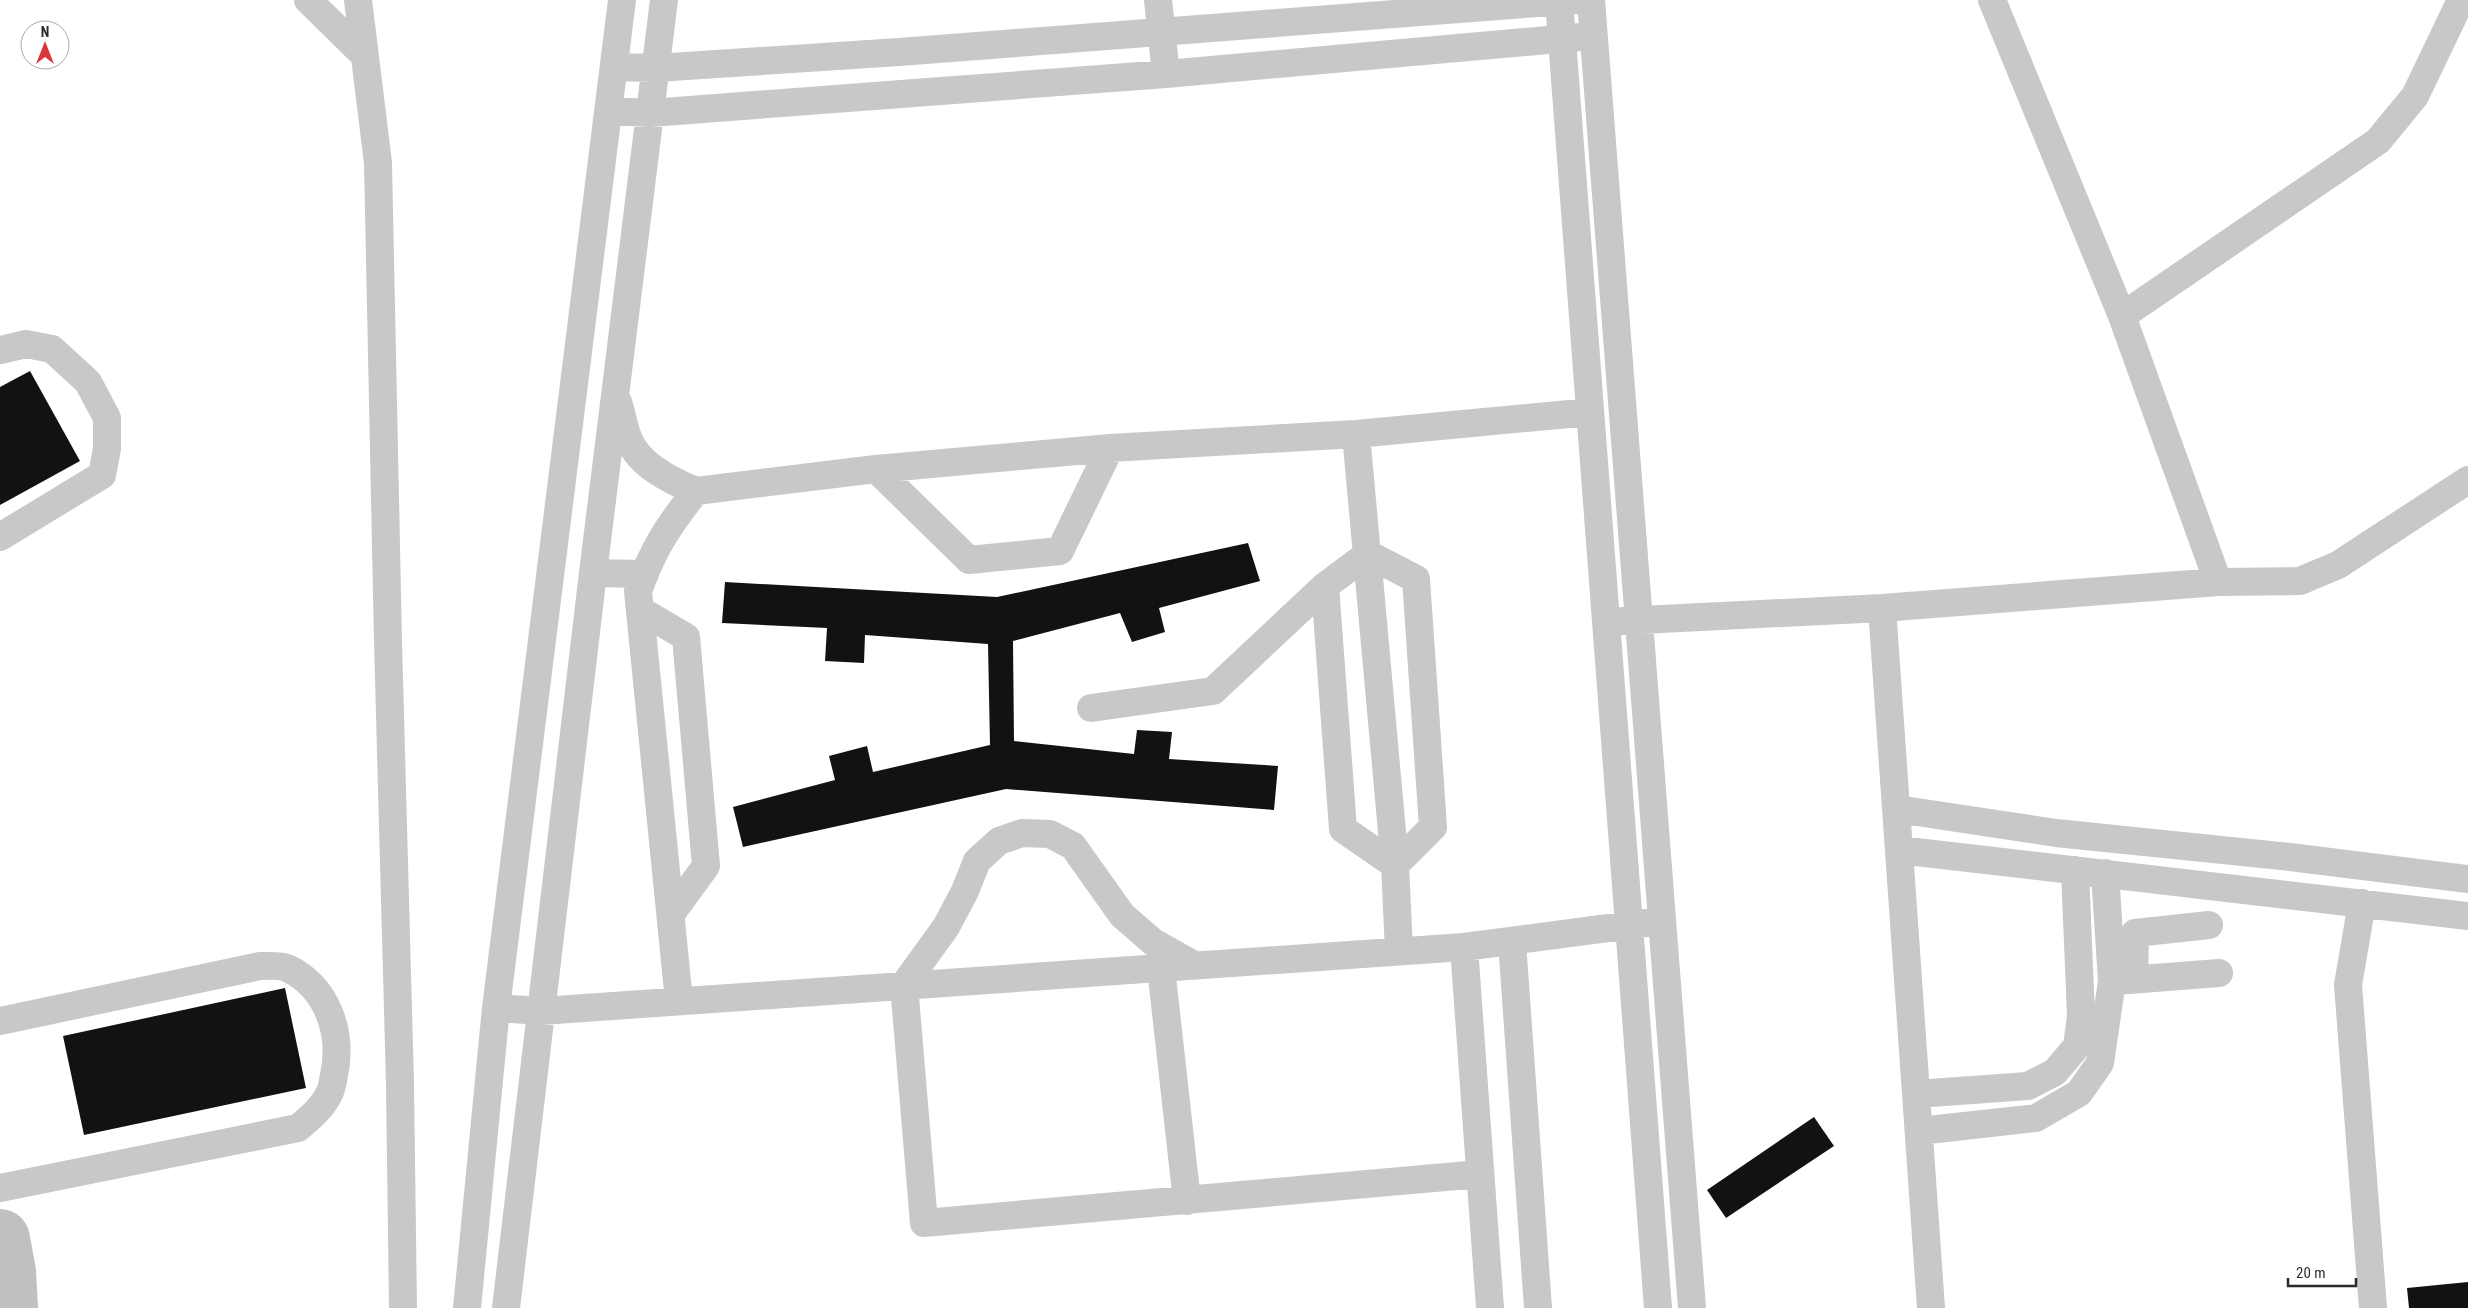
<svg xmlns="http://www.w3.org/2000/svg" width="2468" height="1308" viewBox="0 0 2468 1308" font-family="'Roboto Condensed',sans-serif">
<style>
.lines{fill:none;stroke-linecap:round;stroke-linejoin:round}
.taxiway{stroke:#c0c0c0;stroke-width:60}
.building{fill:#121212}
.minor{stroke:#c8c8c8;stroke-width:28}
</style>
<rect width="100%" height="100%" fill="#fff"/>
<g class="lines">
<path class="taxiway" d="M 0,1239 L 6,1272 L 8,1308"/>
</g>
<path class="building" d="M 30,371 L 80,461 L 0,505 L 0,387 Z
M 1248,543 L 1260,581 L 1159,608 L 1165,632 L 1132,642 L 1120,613 L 1013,641 L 1014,741 L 1134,754 L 1137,730 L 1172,732 L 1169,759 L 1278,766 L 1274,810 L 1006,789 L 743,847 L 733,807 L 835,780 L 829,756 L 867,746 L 873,772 L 990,745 L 988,644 L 865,635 L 864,663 L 825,661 L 827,628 L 722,623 L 725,582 L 997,597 Z
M 285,988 L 306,1088 L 84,1135 L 63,1036 Z
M 1814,1117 L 1834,1146 L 1726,1218 L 1707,1190 Z
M 2468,1282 L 2468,1308 L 2409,1308 L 2407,1288 Z"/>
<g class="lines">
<path class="minor" d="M 308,0 L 363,54
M 358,0 L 378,163 L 388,641 L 400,1084 L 403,1308
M 1158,0 L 1166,74
M 1559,0 L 1658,1308
M 1591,0 L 1692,1308
M 1992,0 L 2122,316 L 2218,582
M 614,67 L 656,68 L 899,52 L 1577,0
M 608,111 L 650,113 L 901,94 L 1166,74 L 1581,37
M 2122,316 L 2378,141 L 2415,96 L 2461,0
M 0,350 L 26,344 L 52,349 L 88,382 L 107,418 L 107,449 L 102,475 L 0,537
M 618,402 C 622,414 624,428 629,440 C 640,466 671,481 696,491 L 876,469 L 1110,448 L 1356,434 L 1590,412
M 1356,434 L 1395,865 L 1399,951
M 876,469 L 969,560 L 1060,551 L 1110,448
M 1368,554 L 1416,579 L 1433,827 L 1395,865 L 1343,829 L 1325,586 Z
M 593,573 L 645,574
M 1882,608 L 1931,1308
M 640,610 L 686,637 L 706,866 L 671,914
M 1622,621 L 1882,608 L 2218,582 L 2300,581 L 2338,565 L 2468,480
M 1091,708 L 1213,691 L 1325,586
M 1897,809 L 2056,833 L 2290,857 L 2468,879
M 1899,850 L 2468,916
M 2362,903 L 2348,985 L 2373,1308
M 1512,942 L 1538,1308
M 1464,947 L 1490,1308
M 1194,965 L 1153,942 L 1122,915 L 1073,846 L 1050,834 L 1022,833 L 999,841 L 977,861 L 965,891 L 946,927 L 904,985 L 924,1223 L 1480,1174
M 1161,968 L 1187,1201
M 2134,979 L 2135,933 L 2209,925
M 2116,981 L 2219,973
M 679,1001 L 638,591 C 653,549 668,526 696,491
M 496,1008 L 541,1011 L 1464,947 L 1646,923
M 0,1021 L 260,966 C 268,966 280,965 287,968 C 328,987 343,1034 334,1075 C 333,1081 332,1089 329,1094 C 322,1108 310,1118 298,1128 L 0,1188
M 1916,1094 L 2028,1086 L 2055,1072 L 2077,1046 L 2081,1016 L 2075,870
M 1919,1131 L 2036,1118 L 2079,1093 L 2100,1063 L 2112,981 L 2105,873
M 467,1308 L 496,1008 L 622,0
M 506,1308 L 593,573 L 664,0"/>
</g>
<g transform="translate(45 45)"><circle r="24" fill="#ffffff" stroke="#aaaaaa"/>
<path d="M0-4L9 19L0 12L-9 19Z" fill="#d8383b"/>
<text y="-8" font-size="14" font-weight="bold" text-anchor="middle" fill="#2b2b2b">N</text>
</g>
<path d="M2288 1278v8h68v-8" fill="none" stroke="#2b2b2b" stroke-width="2.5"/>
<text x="2296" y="1278" font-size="15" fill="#2b2b2b" stroke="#ffffff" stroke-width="4" paint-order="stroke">20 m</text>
</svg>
